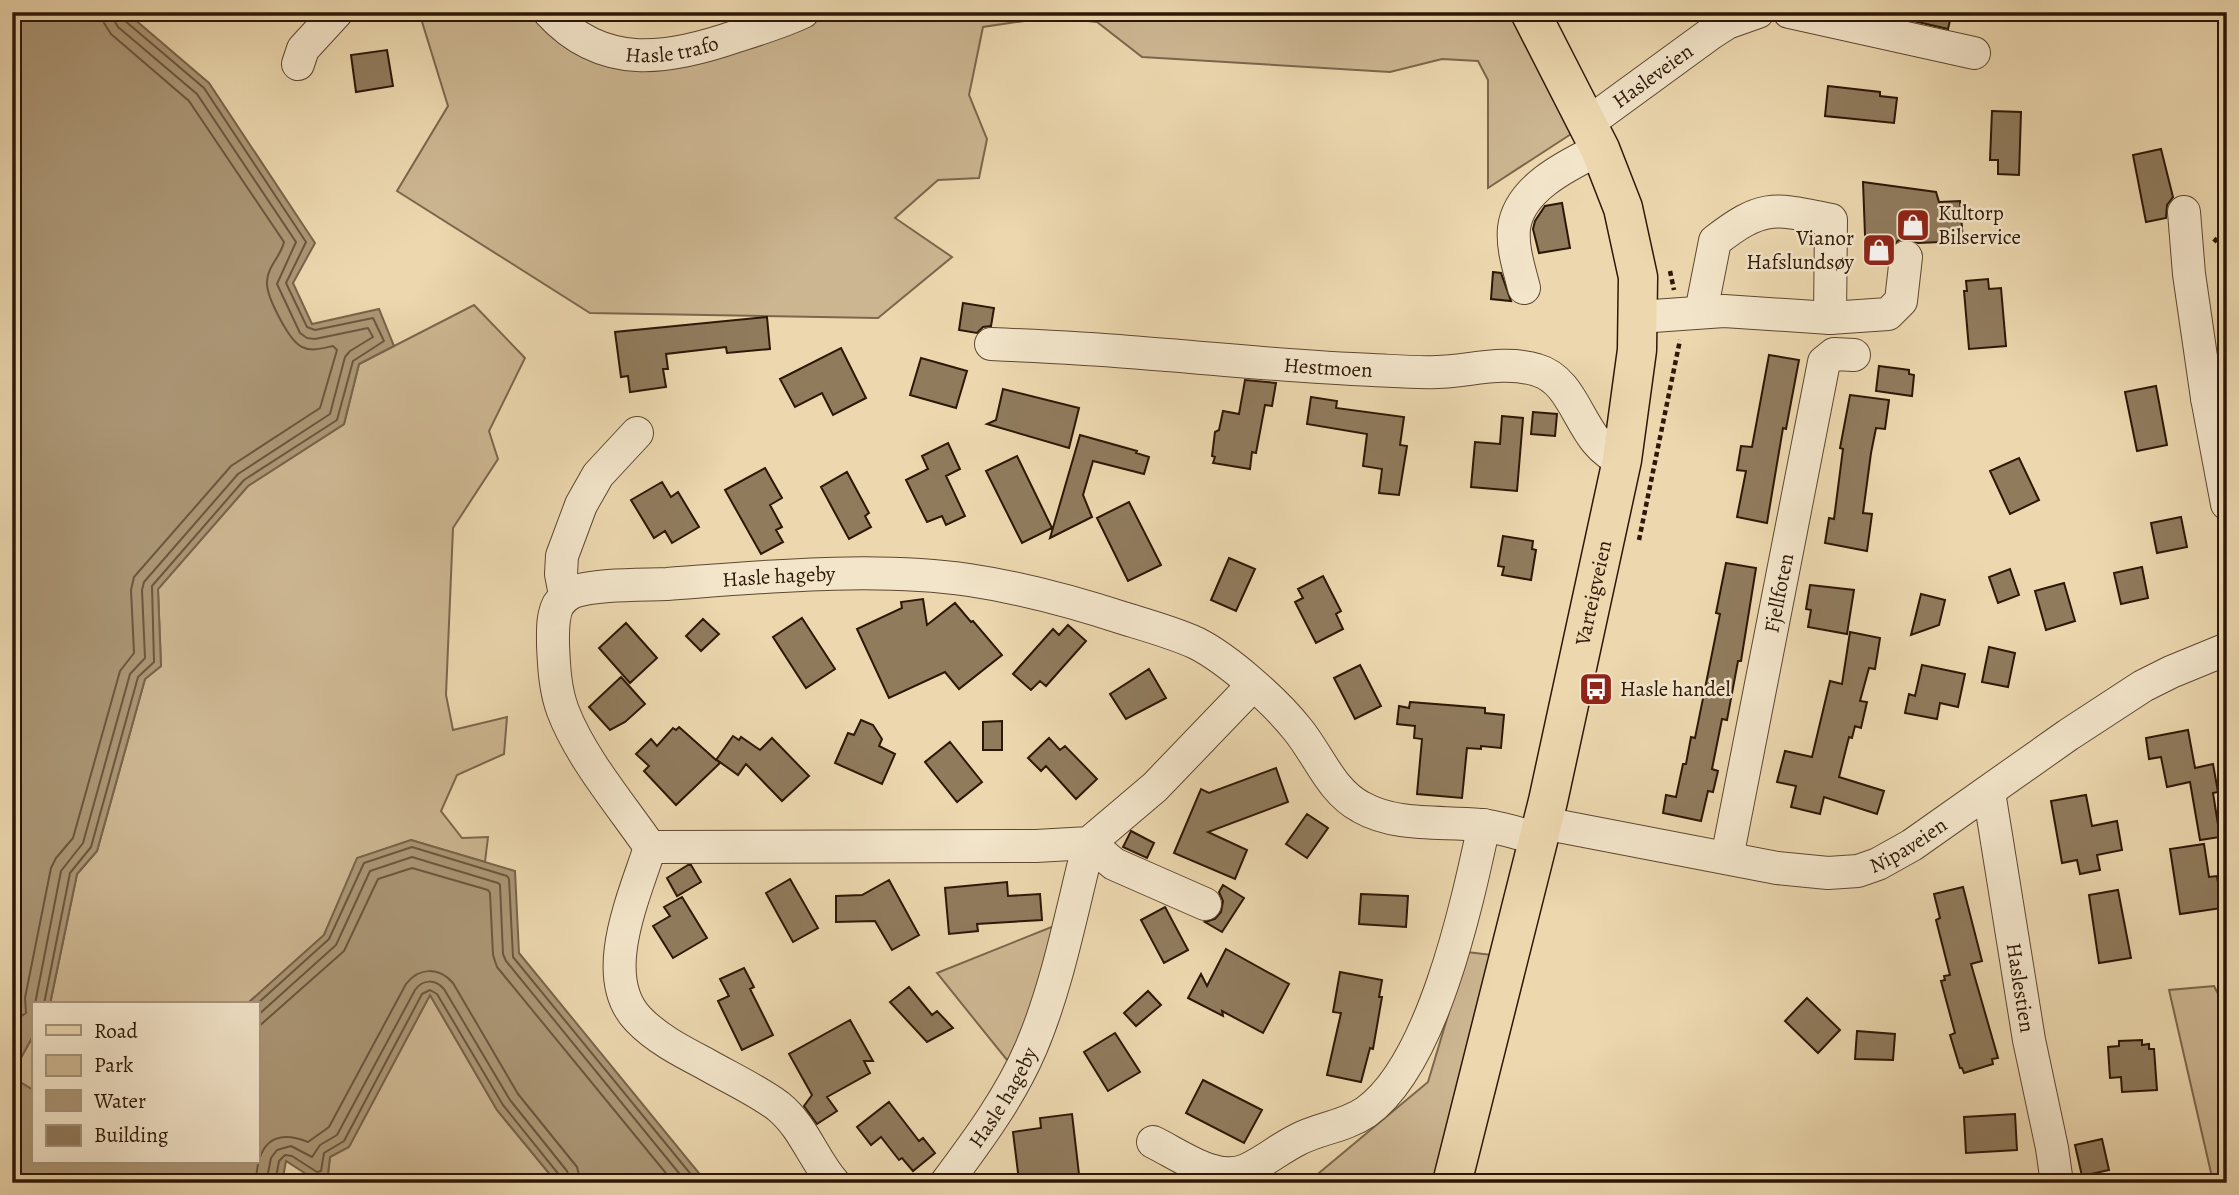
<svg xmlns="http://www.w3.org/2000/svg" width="2239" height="1195" viewBox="0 0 2239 1195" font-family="Alegreya,serif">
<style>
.green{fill:#ccb691;stroke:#7c664c;stroke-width:2}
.water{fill:#ab9675;stroke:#796349;stroke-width:2}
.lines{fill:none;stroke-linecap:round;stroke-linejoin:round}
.shore{stroke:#6c563e;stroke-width:2}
.building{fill:#907b5d;stroke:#2d1706;stroke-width:2}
.minor-casing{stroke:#5d4730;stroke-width:34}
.major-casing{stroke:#2d1706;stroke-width:41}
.path{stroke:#2d1706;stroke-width:4.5;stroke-dasharray:5 3.5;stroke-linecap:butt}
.minor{stroke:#f3e5ca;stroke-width:32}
.major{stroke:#ecd7ae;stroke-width:38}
.labels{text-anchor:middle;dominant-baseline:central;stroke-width:5;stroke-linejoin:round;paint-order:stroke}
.street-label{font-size:21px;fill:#2d1706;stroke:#f3e5ca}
.poi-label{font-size:21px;fill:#2d1706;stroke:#f3e5ca;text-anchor:start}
</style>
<rect width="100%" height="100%" fill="#ecd7ae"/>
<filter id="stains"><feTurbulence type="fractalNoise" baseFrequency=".00286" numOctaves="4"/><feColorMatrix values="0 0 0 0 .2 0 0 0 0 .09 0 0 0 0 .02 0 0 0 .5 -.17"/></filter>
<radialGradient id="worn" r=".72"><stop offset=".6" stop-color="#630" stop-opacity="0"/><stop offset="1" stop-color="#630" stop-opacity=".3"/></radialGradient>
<path class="green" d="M 419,12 L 549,12 L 609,52 L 803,12 L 1419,12 L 1448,14 L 1448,12 L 1529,12 L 1588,123 L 1488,188 L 1488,80 L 1478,61 L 1442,59 L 1390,72 L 1142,57 L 1097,22 L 1051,17 L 983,27 L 969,95 L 987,139 L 979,178 L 938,180 L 895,218 L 952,257 L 878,318 L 590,313 L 397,191 L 448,106 Z
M 474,305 L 525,358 L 489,431 L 498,459 L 453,528 L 446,695 L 453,730 L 507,717 L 504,754 L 457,775 L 441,811 L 462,838 L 488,837 L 485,862 L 411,840 L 358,858 L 324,935 L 247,1004 L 50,1004 L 77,874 L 97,851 L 145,679 L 161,666 L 158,589 L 248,486 L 344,424 L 359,364 Z
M 1059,924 L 1018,1048 L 1007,1060 L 937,973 Z
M 1467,952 L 1501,956 L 1442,1183 L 1307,1183 L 1428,1082 Z
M 2214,986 L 2227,1011 L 2227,1183 L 2175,1183 L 2212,1177 L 2169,990 Z
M 430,995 L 497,1110 L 557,1183 L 327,1183 L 330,1157 L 349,1146 Z
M 33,1036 L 33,1090 L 12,1077 L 12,1074 Z"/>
<path class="water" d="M 12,12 L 126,12 L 209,83 L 315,243 L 293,283 L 312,324 L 379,309 L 394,346 L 359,364 L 344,424 L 248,486 L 158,589 L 161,666 L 145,679 L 97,851 L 77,874 L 50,1004 L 33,1004 L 33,1036 L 12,1074 Z
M 411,840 L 515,871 L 519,953 L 707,1183 L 557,1183 L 497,1110 L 430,995 L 349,1147 L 330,1157 L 327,1183 L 320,1183 L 286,1161 L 282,1183 L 12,1183 L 12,1077 L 33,1090 L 33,1162 L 257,1162 L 257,1004 L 247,1004 L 324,935 L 357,858 Z"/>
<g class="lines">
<path class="shore" d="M 35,1004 L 61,871 L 83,843 L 130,674 L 145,658 L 142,590 L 144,582 L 238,474 L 330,414 L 345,357 L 350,351 L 373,337 L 368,328 L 315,339 L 307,338 L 300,333 L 277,284 L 296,242 L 197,94 L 118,27 L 114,20 L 113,12
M 44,1004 L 70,873 L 91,847 L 138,677 L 154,662 L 152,586 L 244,480 L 337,420 L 353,361 L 384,341 L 373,318 L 315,330 L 307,327 L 286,283 L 306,242 L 204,88 L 124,20 L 122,12
M 257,1004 L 329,939 L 364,863 L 412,847 L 507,876 L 509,879 L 513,957 L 698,1183
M 257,1016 L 336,945 L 370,871 L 412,857 L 498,883 L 500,885 L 503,954 L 506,961 L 687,1183
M 12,1022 L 26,1013 L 25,998 L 51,868 L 56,858 L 73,838 L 120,671 L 134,653 L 131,590 L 134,577 L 231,466 L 320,408 L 337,350 L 333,346 C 323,348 312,352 302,347 C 289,341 266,296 267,282 C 267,267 281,256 284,242 L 189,101 L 111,34 L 104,23 L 102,12
M 257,1028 L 344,951 L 378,879 L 412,868 L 488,890 L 490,893 L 493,955 L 497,967 L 674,1183
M 256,1183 C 257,1147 271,1127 308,1142 L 329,1127 L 406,984 C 419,967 439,967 453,983 L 518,1094 L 577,1167 L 581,1183
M 266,1183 L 271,1158 L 277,1150 L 291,1146 L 312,1157 L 320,1145 L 337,1135 L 415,990 C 423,979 435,979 444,989 L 510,1100 L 567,1171 L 571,1183
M 275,1183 L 279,1161 L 285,1155 L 292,1156 L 317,1172 L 321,1171 L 324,1153 L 344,1141 L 422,994 L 430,990 L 437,994 L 503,1105 L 560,1176 L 562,1183"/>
</g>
<path class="building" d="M 1892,12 L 1952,12 L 1948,29 L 1892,16 Z
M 387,50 L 393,86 L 356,92 L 351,55 Z
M 1828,86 L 1880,92 L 1880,96 L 1897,98 L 1894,123 L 1825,116 Z
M 1992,111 L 2021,112 L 2019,175 L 1998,174 L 1998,160 L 1990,160 Z
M 2161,149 L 2173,197 L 2167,205 L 2166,218 L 2146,222 L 2133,155 Z
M 1863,182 L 1936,192 L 1939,202 L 1960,201 L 1963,241 L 1918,243 L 1909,239 L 1899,240 L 1893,245 L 1883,245 L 1884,260 L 1866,261 Z
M 1562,203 L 1570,248 L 1539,253 L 1533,229 L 1535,221 L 1545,206 Z
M 1493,272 L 1501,273 L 1511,301 L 1491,299 Z
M 1988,279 L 1989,289 L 2001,288 L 2006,346 L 1969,349 L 1964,291 L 1967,291 L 1966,281 Z
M 963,303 L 994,308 L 991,326 L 983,327 L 977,333 L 959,330 Z
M 767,317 L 770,349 L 727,353 L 726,347 L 666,354 L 668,369 L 663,369 L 666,387 L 630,392 L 628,376 L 621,377 L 615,332 Z
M 841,348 L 866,398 L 833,415 L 822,393 L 795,407 L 780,379 Z
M 1769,355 L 1799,360 L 1786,429 L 1783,428 L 1767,523 L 1737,517 L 1746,471 L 1737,470 L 1741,446 L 1752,447 Z
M 921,358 L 967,371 L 956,408 L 910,395 Z
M 1879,366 L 1909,370 L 1909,374 L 1914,375 L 1912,396 L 1876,391 Z
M 1245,380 L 1276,383 L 1272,406 L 1265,405 L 1256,453 L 1252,452 L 1250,469 L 1213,463 L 1215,457 L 1212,456 L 1215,432 L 1219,430 L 1223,411 L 1239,414 Z
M 2156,386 L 2167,445 L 2137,451 L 2125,392 Z
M 1003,389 L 1079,408 L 1069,448 L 987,424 L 996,420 Z
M 1850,395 L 1889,400 L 1885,429 L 1876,428 L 1871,453 L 1863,513 L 1872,514 L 1867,551 L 1825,543 L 1829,518 L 1834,519 L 1843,449 L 1840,448 Z
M 1311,397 L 1337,401 L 1336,408 L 1404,417 L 1400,445 L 1407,446 L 1399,495 L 1379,493 L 1382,469 L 1363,466 L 1367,434 L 1307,424 Z
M 1533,412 L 1557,414 L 1555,436 L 1531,434 Z
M 1502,416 L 1523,418 L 1517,491 L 1471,487 L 1475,442 L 1500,444 Z
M 1080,435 L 1137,451 L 1136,453 L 1149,457 L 1144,474 L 1093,461 L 1083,495 L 1092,517 L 1050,538 Z
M 948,443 L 960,469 L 946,476 L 965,516 L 946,525 L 942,516 L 927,522 L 906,480 L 928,469 L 922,456 Z
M 1017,456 L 1052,528 L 1022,543 L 986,471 Z
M 2019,458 L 2039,500 L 2010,514 L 1990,471 Z
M 765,468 L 782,498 L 770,505 L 782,527 L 776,530 L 783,542 L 761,554 L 725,490 Z
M 847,472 L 869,513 L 865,516 L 871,527 L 849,539 L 821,487 Z
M 662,482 L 671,497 L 678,492 L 699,527 L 672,543 L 665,531 L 654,538 L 631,500 Z
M 1129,502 L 1161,565 L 1128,581 L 1097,518 Z
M 2181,517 L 2187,547 L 2157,553 L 2151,523 Z
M 1503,536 L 1533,541 L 1532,549 L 1536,550 L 1531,580 L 1502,575 L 1504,567 L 1498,566 Z
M 1229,558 L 1255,569 L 1236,611 L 1211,600 Z
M 1726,563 L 1756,568 L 1741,661 L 1738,661 L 1727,720 L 1722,719 L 1712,769 L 1718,771 L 1713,792 L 1708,791 L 1701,821 L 1663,813 L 1666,795 L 1676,797 L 1683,764 L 1686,764 L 1691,737 L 1695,738 L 1720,614 L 1716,613 Z
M 2142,567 L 2148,598 L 2121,604 L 2114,573 Z
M 2010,569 L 2019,595 L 1998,603 L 1989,577 Z
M 1323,576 L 1341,611 L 1336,614 L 1343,629 L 1316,643 L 1295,602 L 1303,598 L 1298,589 Z
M 2064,583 L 2075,621 L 2046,630 L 2035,591 Z
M 1810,585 L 1854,590 L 1847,634 L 1808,627 L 1811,610 L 1806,609 Z
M 1921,594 L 1945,600 L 1939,625 L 1911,635 Z
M 923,599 L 927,625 L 955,603 L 971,622 L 973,621 L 1002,655 L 959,689 L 945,672 L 889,698 L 857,629 L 902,608 L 901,602 Z
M 802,618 L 835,669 L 806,688 L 773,637 Z
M 703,619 L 719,634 L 701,651 L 686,636 Z
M 626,623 L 657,658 L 630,683 L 599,648 Z
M 1068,625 L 1086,641 L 1046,686 L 1040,681 L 1031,690 L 1013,674 L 1053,629 L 1059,635 Z
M 1850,632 L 1880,638 L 1875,669 L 1869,668 L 1860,701 L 1867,702 L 1861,728 L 1855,726 L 1852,738 L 1849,737 L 1839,777 L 1884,791 L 1877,814 L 1824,797 L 1820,814 L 1791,807 L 1796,786 L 1777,782 L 1785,751 L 1812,757 L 1830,681 L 1842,684 Z
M 1989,647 L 2015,653 L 2008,687 L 1982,682 Z
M 1360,665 L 1381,706 L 1355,719 L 1334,678 Z
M 1922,665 L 1965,674 L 1958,707 L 1940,703 L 1937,719 L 1905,713 L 1909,694 L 1915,696 Z
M 1149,669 L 1166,698 L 1126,719 L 1110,694 Z
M 621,677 L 645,704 L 625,722 L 610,730 L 589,707 Z
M 1410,702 L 1485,708 L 1485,713 L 1504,715 L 1501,748 L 1481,746 L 1481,749 L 1467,748 L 1462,798 L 1417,794 L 1422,739 L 1414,738 L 1415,726 L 1397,724 L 1399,706 L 1409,708 Z
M 861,720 L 873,725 L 882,739 L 879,746 L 895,754 L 882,784 L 835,763 L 848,733 L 854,735 Z
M 1002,721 L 1002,750 L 983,750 L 983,722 Z
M 679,727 L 716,760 L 733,736 L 739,740 L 741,737 L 760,750 L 772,738 L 809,776 L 782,801 L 746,764 L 738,775 L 717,760 L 720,763 L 676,805 L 644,771 L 649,766 L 636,754 L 651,739 L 657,746 L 673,728 L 676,730 Z
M 2188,730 L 2195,768 L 2213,764 L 2218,792 L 2213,793 L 2220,837 L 2200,840 L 2190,782 L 2167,787 L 2161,757 L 2149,759 L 2146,738 Z
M 1049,738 L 1060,750 L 1065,746 L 1097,779 L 1076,799 L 1046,766 L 1041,771 L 1028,758 Z
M 950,742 L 982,782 L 957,802 L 925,762 Z
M 1276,768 L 1288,802 L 1208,832 L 1247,850 L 1235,879 L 1174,853 L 1201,789 L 1209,793 Z
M 2086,795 L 2092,826 L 2117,821 L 2122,850 L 2097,855 L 2100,870 L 2080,874 L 2077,860 L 2062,863 L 2051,801 Z
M 1307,814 L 1328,828 L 1307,858 L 1286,844 Z
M 1131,831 L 1154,843 L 1147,858 L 1123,847 Z
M 2204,844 L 2209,877 L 2217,876 L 2222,908 L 2180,914 L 2170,849 Z
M 688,865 L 691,865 L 701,882 L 677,896 L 667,878 Z
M 790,879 L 818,928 L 793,942 L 766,893 Z
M 889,880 L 919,935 L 892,950 L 875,921 L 836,922 L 836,896 L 862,895 Z
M 1007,882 L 1008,896 L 1040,894 L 1042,920 L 977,924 L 978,931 L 949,934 L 945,888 Z
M 1223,885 L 1244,898 L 1222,932 L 1205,922 L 1215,919 L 1221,912 L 1223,901 L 1219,892 Z
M 1963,887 L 1982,961 L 1971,964 L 1998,1058 L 1992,1059 L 1993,1064 L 1964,1073 L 1962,1068 L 1960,1068 L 1950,1035 L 1955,1033 L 1941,981 L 1945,980 L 1944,976 L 1950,975 L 1936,920 L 1940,918 L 1934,894 Z
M 2118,890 L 2131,958 L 2099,963 L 2089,895 Z
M 1361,894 L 1408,896 L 1406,927 L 1359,924 Z
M 682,897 L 707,938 L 673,958 L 653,926 L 670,916 L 664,907 Z
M 1165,907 L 1188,950 L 1164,963 L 1141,920 Z
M 1226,949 L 1289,984 L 1263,1033 L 1222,1011 L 1223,1016 L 1188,998 L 1201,974 L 1207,986 Z
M 744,968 L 754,987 L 750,989 L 773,1035 L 742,1050 L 718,1001 L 729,996 L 720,979 Z
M 1340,972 L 1382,980 L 1379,997 L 1382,997 L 1373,1049 L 1370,1048 L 1361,1082 L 1327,1075 L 1341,1013 L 1333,1012 Z
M 909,987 L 932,1015 L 937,1011 L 953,1028 L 927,1042 L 890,1002 Z
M 1148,991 L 1161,1005 L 1136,1026 L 1124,1013 Z
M 1807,998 L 1840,1030 L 1818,1053 L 1785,1021 Z
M 850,1020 L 873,1061 L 864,1061 L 870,1073 L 827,1097 L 837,1111 L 817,1124 L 804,1106 L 812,1095 L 789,1054 Z
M 1857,1031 L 1895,1034 L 1893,1060 L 1855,1059 Z
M 1115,1033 L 1140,1072 L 1108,1091 L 1084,1052 Z
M 2142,1040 L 2142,1045 L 2149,1044 L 2149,1049 L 2154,1049 L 2157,1090 L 2122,1092 L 2121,1077 L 2110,1078 L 2108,1047 L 2119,1046 L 2119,1041 Z
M 1203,1080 L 1262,1110 L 1244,1143 L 1186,1113 Z
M 889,1102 L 919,1141 L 923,1138 L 935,1153 L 913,1171 L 902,1158 L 899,1160 L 881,1137 L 871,1145 L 857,1127 Z
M 1072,1114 L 1080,1183 L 1041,1183 L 1040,1179 L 1019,1181 L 1013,1132 L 1041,1128 L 1040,1118 Z
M 2015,1114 L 2017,1150 L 1966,1153 L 1964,1117 Z
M 2102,1139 L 2109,1170 L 2082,1176 L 2075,1145 Z"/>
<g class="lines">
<g class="minor-casing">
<g id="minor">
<path id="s1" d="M 549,12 C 603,71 668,60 737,36 C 759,29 782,22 803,12"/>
<path d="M 1789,12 L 1974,53"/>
<path d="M 298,64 L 303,49 L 337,12"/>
<path id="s2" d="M 1588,123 L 1710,34 L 1727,23 L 1758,12"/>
<path d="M 2184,212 L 2189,274 L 2207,398"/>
<path d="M 1524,288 C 1519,268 1512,248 1514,228 C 1519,188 1568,165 1600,149"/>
<path d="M 1701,312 L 1715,241 C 1763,204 1773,208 1831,220 L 1830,318"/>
<path d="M 1639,317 L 1724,311 L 1830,318 L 1888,314 L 1901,301 L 1906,257"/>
<path id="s3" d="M 991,344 C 1037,346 1083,348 1129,352 C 1211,358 1291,367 1373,370 C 1394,371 1416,373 1437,372 C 1469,371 1505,360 1537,370 C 1579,382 1579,445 1622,460"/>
<path d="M 2227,395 L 2207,398 L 2227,504"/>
<path d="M 565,595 L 561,574 L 562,556 L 581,505 L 598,475 L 637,433"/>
<path id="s4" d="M 1252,686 L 1155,787 L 1089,843 L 1036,846 L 650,847 C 621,805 581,758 563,711 C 555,690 554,667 553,645 C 553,632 552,617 558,605 C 562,599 566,595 573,592 C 596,584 640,585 667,584 C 762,577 874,566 969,580 C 1023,588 1074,602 1126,619 C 1149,626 1174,633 1196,643 C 1228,659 1276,702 1298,730 C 1319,756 1331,791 1361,807 C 1396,827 1441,821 1480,825 C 1500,827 1520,834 1539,839"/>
<path id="s5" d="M 1989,792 L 2029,1040 L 2052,1148 L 2057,1183"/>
<path id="s6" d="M 1543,823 L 1777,868 L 1828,873 L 1858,871 L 1878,864 L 1912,845 L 2068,735 L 2143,686 L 2171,672 L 2227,649"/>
<path d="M 650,847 C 635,895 597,976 638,1019 C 656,1038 681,1051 704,1063 C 728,1077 755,1089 778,1106 C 804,1127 813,1159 834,1183"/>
<path id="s7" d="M 1727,858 L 1824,362 L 1834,354 L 1854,355"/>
<path d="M 1153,1142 C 1180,1155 1216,1183 1246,1170 C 1264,1162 1279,1149 1297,1140 C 1319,1128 1344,1127 1366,1112 C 1433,1064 1467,904 1484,825"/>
<path id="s8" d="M 946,1183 C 978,1140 1010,1097 1031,1048 C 1058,985 1072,909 1089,843 L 1114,864 L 1205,904"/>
</g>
</g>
<g class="major-casing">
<g id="major">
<path id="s9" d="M 1452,1183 L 1548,801 L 1622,460 L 1637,350 L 1638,277 L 1623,208 L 1600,149 L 1530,12"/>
</g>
</g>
<path class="path" d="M 2214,242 L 2227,226
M 1670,271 L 1674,290
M 1639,540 L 1680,340"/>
<use href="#minor" class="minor"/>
<use href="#major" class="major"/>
</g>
<defs>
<g id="shop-square" transform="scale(1.75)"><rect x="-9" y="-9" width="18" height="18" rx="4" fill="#8f2418" stroke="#f3e5ca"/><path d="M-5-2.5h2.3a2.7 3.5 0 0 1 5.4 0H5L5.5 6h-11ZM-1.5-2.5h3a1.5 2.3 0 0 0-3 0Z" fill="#fff"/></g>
<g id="bus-square" transform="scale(1.75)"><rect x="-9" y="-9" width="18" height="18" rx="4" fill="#8f2418" stroke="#f3e5ca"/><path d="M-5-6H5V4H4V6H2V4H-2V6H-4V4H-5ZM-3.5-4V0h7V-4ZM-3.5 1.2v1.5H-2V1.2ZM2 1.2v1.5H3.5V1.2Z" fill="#fff"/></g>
</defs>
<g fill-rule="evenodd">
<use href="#shop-square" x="1913" y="225"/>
<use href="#shop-square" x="1879" y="250"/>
<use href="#bus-square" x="1596" y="689"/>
</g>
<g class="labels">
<g class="street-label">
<text stroke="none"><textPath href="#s1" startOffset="136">Hasle trafo</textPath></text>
<text stroke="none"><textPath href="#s2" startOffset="80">Hasleveien</textPath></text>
<text stroke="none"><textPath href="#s3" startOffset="338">Hestmoen</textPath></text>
<text stroke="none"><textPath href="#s4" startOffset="1162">Hasle hageby</textPath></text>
<text stroke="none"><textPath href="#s9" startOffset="607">Varteigveien</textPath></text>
<text stroke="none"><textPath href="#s7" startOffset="270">Fjellfoten</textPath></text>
<text stroke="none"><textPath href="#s6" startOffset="376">Nipaveien</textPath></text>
<text stroke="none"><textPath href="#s5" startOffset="198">Haslestien</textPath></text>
<text stroke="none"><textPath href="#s8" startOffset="103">Hasle hageby</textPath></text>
</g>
<g class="poi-label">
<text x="1938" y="213">Kultorp<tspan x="1938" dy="24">Bilservice</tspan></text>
<text x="1854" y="238" text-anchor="end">Vianor<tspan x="1854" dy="24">Hafslundsøy</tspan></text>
<text x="1620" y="689">Hasle handel</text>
</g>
</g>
<rect width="2239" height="1195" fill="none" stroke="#ecd7ae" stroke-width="42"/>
<rect x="14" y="14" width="2211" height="1167" fill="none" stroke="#2d1706" stroke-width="3.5"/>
<rect x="21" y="21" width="2197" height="1153" fill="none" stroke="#2d1706" stroke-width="2"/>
<rect x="32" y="1002" width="228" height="161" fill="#f3e5ca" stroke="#a4937c" stroke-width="2"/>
<rect x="46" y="1025" width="35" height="10" fill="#ecd7ae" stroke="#a4937c" stroke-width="2"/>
<text x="94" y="1038" font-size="21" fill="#2d1706">Road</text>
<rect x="46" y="1055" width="35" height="21" fill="#ccb691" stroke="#a4937c" stroke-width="2"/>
<text x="94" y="1072" font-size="21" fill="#2d1706">Park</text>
<rect x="46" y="1090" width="35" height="21" fill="#ab9675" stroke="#a4937c" stroke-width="2"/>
<text x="94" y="1108" font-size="21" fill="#2d1706">Water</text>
<rect x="46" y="1125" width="35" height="21" fill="#907b5d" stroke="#a4937c" stroke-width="2"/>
<text x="94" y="1142" font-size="21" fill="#2d1706">Building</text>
<rect width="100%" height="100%" filter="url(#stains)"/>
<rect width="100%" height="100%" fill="url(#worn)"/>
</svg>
